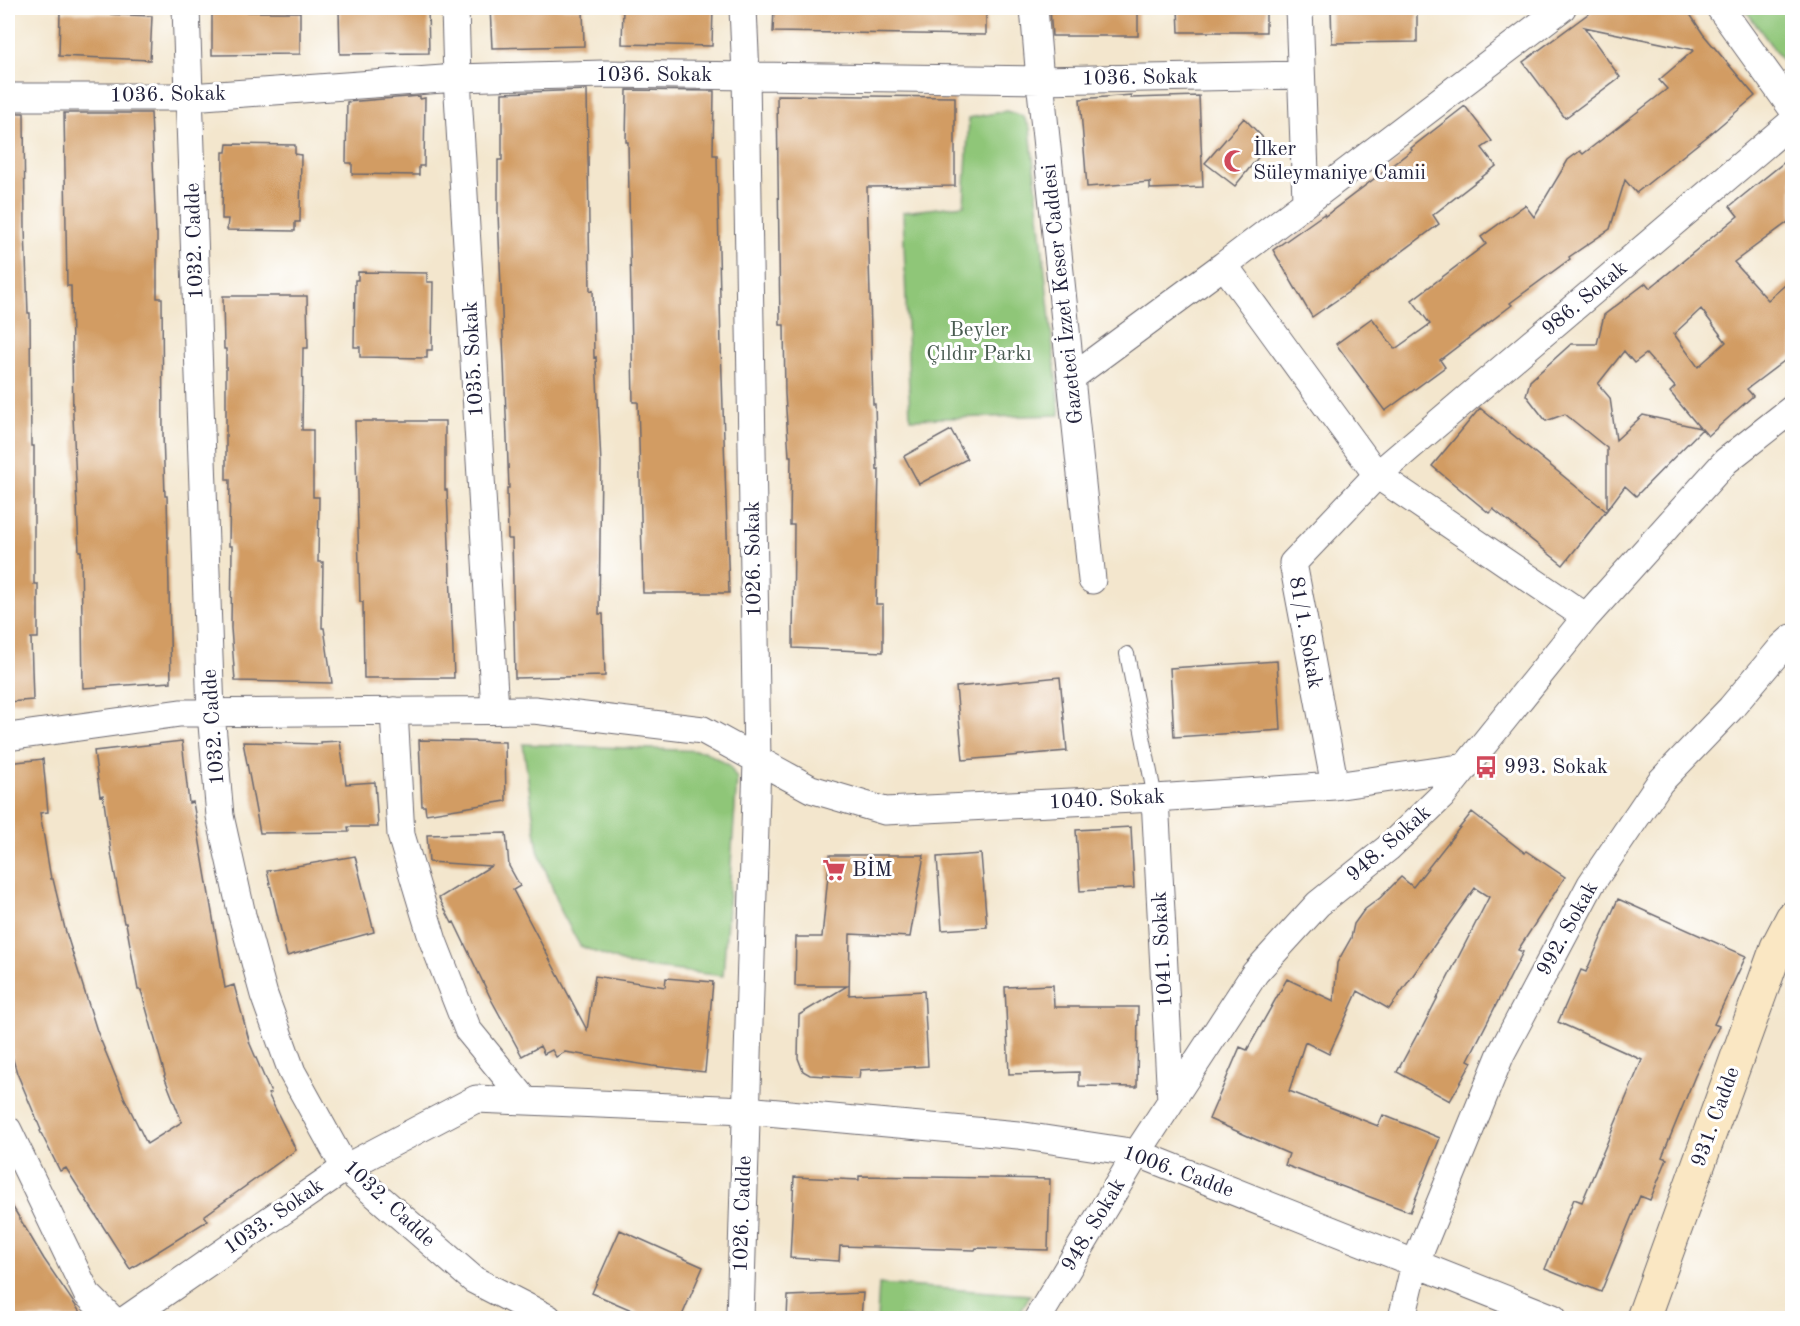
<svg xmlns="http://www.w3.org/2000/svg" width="1800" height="1326" viewBox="0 0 1800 1326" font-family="'Old Standard TT',serif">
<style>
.green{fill:#8fc678;stroke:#58745a;stroke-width:1.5}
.building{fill:#d29c63;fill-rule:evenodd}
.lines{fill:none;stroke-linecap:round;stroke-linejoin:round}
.service-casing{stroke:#6b676e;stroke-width:16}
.minor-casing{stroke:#6b676e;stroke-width:29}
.secondary-casing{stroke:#6b676e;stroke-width:35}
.service{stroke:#fff;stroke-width:14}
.minor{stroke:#fff;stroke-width:27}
.secondary{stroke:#fae7c3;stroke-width:33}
.labels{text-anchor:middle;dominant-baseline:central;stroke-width:6;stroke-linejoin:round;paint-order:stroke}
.street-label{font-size:21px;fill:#22223b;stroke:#fff}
.poi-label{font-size:21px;fill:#22223b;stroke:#fff;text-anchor:start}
.park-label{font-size:21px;fill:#485b50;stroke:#fff}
</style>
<rect width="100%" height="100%" fill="#fff"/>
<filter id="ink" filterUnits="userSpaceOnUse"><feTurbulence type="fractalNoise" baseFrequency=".0167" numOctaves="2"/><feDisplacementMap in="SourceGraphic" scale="12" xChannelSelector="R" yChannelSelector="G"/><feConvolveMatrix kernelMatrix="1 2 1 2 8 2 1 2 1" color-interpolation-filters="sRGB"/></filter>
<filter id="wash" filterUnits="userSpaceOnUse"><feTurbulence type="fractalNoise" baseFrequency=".008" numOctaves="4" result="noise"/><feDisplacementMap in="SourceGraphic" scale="24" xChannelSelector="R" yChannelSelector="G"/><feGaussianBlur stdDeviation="1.35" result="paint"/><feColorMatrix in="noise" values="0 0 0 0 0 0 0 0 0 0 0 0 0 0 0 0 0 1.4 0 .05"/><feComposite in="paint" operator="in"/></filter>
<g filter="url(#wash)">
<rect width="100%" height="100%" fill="#f3e6cd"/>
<path class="green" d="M 1744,8 L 1792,8 L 1792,74 Z
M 1006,111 L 1023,116 L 1030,128 L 1060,415 L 910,419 L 903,212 L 964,205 L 969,118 Z
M 523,744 L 704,751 L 729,765 L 737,779 L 723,976 L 629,965 L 580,946 L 561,911 L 538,850 Z
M 879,1284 L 1030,1295 L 1017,1318 L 877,1318 Z"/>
<g id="blocks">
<path class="building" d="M 428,8 L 429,53 L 340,54 L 339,9 Z
M 490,8 L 583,8 L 584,46 L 492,48 Z
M 623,8 L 713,8 L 712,46 L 622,44 Z
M 774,8 L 986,8 L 986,35 L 773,32 Z
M 1050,8 L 1138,8 L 1138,36 L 1052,36 Z
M 1178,8 L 1266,8 L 1266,32 L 1179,32 Z
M 1331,8 L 1417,8 L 1417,42 L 1332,43 Z
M 1596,8 L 1686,8 L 1703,34 L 1755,96 L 1709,135 L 1636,193 L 1625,180 L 1610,229 L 1569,257 L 1570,259 L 1510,303 L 1512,305 L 1440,360 L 1445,367 L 1385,411 L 1336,344 L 1372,318 L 1395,349 L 1430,324 L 1412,300 L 1486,244 L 1481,237 L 1525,205 L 1534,217 L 1568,160 L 1580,151 L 1583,154 L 1667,89 L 1659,80 L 1694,50 L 1584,27 L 1620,77 L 1565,118 L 1523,62 Z
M 60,12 L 152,16 L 150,60 L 59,56 Z
M 212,12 L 300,12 L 300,54 L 212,55 Z
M 587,90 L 590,291 L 593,290 L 594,358 L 596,357 L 601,464 L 599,614 L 603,614 L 605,676 L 515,678 L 512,539 L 508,539 L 507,488 L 509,488 L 498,213 L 498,160 L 502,160 L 502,93 Z
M 627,90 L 714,91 L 713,155 L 717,155 L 721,346 L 729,593 L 643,593 L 638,402 L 633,402 L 628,142 L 626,142 Z
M 777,95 L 955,97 L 955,186 L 867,187 L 873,404 L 875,404 L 877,470 L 879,469 L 876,604 L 883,604 L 883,652 L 793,648 L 794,525 L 790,525 L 791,456 L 789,456 L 785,394 L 784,325 L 780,325 Z
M 1131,95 L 1131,98 L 1199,96 L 1203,187 L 1150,189 L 1150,182 L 1087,187 L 1080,99 Z
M 420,96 L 420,99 L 425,98 L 424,166 L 419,166 L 419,175 L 352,174 L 352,163 L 346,163 L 347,102 Z
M 1465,106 L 1492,141 L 1482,148 L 1496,166 L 1433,215 L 1439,224 L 1368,277 L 1369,278 L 1312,317 L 1273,250 L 1324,214 L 1325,216 L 1412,150 L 1411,148 Z
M 8,113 L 24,113 L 25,229 L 28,313 L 30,313 L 31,446 L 34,446 L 34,584 L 38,584 L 38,638 L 31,638 L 33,700 L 8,702 Z
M 64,113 L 151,113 L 156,232 L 157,232 L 157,298 L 162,298 L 163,433 L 165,496 L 167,496 L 171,682 L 83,688 L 81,551 L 79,551 L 73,416 L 71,286 L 67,286 Z
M 1244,118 L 1269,144 L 1235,186 L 1205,163 Z
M 227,144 L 295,145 L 295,154 L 301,155 L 300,222 L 295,222 L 295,231 L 227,230 L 228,219 L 222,219 L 223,152 L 226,152 Z
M 1792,156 L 1792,219 L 1734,262 L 1768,300 L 1792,279 L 1792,355 L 1747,389 L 1753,396 L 1708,436 L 1702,429 L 1636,496 L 1625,486 L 1607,510 L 1607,448 L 1565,414 L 1546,421 L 1526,395 L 1530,381 L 1571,344 L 1597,344 L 1604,315 L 1646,283 L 1650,288 L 1738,216 L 1730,206 ZM 1701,309 L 1726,342 L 1698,367 L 1674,334 ZM 1624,351 L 1634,363 L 1646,354 L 1675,387 L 1670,392 L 1700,428 L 1643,415 L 1616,440 L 1610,398 L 1598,384 Z
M 358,272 L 427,273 L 427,282 L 433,282 L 432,350 L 427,350 L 427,358 L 360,357 L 360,347 L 354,347 L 355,280 L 358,280 Z
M 223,296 L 307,296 L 308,348 L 303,348 L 302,430 L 313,430 L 313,497 L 319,497 L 318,562 L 323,562 L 322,628 L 324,628 L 332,683 L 235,681 L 231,628 L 232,546 L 229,546 L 230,480 L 226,480 L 226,349 L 224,349 Z
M 1480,408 L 1606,511 L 1563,565 L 1493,509 L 1489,513 L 1432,466 Z
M 355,421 L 445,421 L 445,490 L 447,490 L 454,678 L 364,678 L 363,602 L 360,602 Z
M 951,430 L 967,459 L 919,484 L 904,456 Z
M 1277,661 L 1281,730 L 1174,737 L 1170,668 Z
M 1060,677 L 1067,751 L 963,760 L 956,687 Z
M 419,740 L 505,742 L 506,801 L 426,814 L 425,806 L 422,806 Z
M 182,741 L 189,803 L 193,802 L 225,988 L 234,985 L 250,1044 L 271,1093 L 268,1094 L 296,1150 L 204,1216 L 207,1221 L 130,1269 L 66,1168 L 60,1171 L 40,1131 L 41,1130 L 17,1073 L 8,1043 L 8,763 L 43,759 L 48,812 L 40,813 L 51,879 L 53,879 L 65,929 L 97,1031 L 124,1097 L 147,1144 L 182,1122 L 164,1076 L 165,1075 L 141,990 L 138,990 L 126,923 L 124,923 L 112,859 L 103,795 L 100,796 L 94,751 Z
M 340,741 L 346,784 L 375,782 L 378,827 L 348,827 L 349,832 L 260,833 L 243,742 L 321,744 L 321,742 Z
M 1472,812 L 1525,853 L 1526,851 L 1565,877 L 1518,950 L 1523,952 L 1468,1060 L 1472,1062 L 1450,1101 L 1397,1072 L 1418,1033 L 1419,1034 L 1489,897 L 1475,888 L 1389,1009 L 1358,991 L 1329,1054 L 1305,1042 L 1289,1091 L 1378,1126 L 1383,1115 L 1440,1138 L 1410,1212 L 1285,1165 L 1289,1154 L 1209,1119 L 1240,1047 L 1247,1050 L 1287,979 L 1334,1001 L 1337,963 L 1351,938 L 1354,924 L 1364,910 L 1380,898 L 1401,877 L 1413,887 Z
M 1131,827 L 1134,888 L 1080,891 L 1076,830 Z
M 506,833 L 509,866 L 520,886 L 513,890 L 587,1030 L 595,976 L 665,987 L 666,978 L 713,982 L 705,1072 L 652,1066 L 565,1052 L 556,1057 L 552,1050 L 544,1054 L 540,1046 L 522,1056 L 492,1001 L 454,922 L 452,923 L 439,898 L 491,866 L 429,862 L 427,835 Z
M 981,854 L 987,927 L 942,930 L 937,857 Z
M 830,855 L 924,855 L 910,937 L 850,934 L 849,995 L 924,991 L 928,1066 L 860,1070 L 859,1078 L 810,1075 L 803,1071 L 798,1058 L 799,1015 L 847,986 L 795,986 L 796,937 L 822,937 Z
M 355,856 L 374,932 L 287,956 L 267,871 Z
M 1618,899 L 1746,956 L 1714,1024 L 1719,1026 L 1695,1076 L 1662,1157 L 1667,1159 L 1650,1200 L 1640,1196 L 1601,1292 L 1545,1269 L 1574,1199 L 1582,1202 L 1642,1060 L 1558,1022 L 1581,970 L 1586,972 Z
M 1053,985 L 1054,1007 L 1138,1007 L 1137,1087 L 1079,1086 L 1079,1072 L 1009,1074 L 1005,987 Z
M 859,1176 L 1050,1179 L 1048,1250 L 976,1248 L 975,1250 L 840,1246 L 839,1261 L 790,1258 L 794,1177 L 859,1180 Z
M 8,1199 L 44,1259 L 84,1318 L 8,1318 Z
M 620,1230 L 703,1267 L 681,1318 L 650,1318 L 592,1293 Z
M 863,1293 L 861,1318 L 787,1318 L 788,1296 Z"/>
</g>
</g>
<g filter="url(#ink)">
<use href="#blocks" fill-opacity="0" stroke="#6b676e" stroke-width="1.5"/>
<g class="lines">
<g class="service-casing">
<path id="service" d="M 1127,654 L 1155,798"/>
</g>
<g class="minor-casing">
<path id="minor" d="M 186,8 L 211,713 L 220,816 L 242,915 L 264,995 L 292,1072 L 345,1168 L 474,1280 L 548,1318
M 455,8 L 457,78 L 495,710
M 1034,8 L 1040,80 L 1092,580
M 1299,8 L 1306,201
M 1562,8 L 1224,265 L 1377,475 L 1586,617
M 1720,8 L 1792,108
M 8,97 L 190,97 L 457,78 L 604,74 L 1040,80 L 1300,75
M 1072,377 L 1224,265
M 394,711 L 401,835 L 433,941 L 468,1030 L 526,1101
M 8,737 L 180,713 L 534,710 L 703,730 L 811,789 L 885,811 L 1155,798 L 1335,786 L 1466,767
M 1335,786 L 1293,563 L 1377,475 L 1792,122
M 1155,798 L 1171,1101
M 8,1130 L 87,1294 L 111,1318
M 128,1318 L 345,1168 L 476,1099 L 746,1110 L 1018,1135 L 1137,1153 L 1553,1318
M 740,1318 L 757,761 L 746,75 L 743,8
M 1038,1318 L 1137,1153 L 1255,973 L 1318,904 L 1388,848 L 1442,796 L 1586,617 L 1726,461 L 1792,409
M 1402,1318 L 1415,1264 L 1501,1054 L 1591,884 L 1660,782 L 1731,708 L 1783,646 L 1792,638"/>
</g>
<g class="secondary-casing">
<path id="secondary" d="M 1643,1318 L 1777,947 L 1792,918"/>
</g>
<use href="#service" class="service"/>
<use href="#minor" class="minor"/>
<use href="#secondary" class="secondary"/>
</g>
</g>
<defs>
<g id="mosque-bare" transform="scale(1.8)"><path d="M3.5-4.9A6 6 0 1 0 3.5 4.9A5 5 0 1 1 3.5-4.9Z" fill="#d1495b" stroke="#fff" stroke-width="2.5" paint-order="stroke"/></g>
<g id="bus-bare" transform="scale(1.8)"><path d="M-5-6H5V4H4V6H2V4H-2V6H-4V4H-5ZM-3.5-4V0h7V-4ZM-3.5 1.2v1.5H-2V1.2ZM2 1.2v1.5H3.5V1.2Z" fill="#d1495b" stroke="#fff" stroke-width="2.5" paint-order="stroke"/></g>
<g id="supermarket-bare" transform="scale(1.8)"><path d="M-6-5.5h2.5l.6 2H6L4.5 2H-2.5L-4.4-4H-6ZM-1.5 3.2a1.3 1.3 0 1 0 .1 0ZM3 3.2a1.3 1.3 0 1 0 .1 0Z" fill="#d1495b" stroke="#fff" stroke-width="2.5" paint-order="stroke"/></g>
</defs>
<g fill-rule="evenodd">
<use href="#mosque-bare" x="1235" y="161"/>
<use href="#bus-bare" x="1486" y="767"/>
<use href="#supermarket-bare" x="834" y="870"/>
</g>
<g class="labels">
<g class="street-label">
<text x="654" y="75">1036. Sokak</text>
<text transform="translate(1140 78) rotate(-1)">1036. Sokak</text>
<text transform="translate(168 95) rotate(-1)">1036. Sokak</text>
<text transform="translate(195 241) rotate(-92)">1032. Cadde</text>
<text transform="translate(1063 294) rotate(-96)">Gazeteci İzzet Keser Caddesi</text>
<text transform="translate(1585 299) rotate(-40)">986. Sokak</text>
<text transform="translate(474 359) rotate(-93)">1035. Sokak</text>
<text transform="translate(754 559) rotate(-91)">1026. Sokak</text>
<text transform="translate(1305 633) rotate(80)">81/1. Sokak</text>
<text transform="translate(214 727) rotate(-94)">1032. Cadde</text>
<text transform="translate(1107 800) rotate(-3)">1040. Sokak</text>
<text transform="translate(1389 844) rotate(-41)">948. Sokak</text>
<text transform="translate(1568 929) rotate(-61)">992. Sokak</text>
<text transform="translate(1163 949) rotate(-93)">1041. Sokak</text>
<text transform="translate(1716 1117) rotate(-70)">931. Cadde</text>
<text transform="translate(1178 1172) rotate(20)">1006. Cadde</text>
<text transform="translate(389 1204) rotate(43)">1032. Cadde</text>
<text transform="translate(743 1214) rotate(-88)">1026. Cadde</text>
<text transform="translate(274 1217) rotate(-35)">1033. Sokak</text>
<text transform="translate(1094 1225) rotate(-59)">948. Sokak</text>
</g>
<g class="poi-label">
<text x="1253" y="149">İlker<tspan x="1253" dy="24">Süleymaniye Camii</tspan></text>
<text x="1504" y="767">993. Sokak</text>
<text x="852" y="870">BİM</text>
</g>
<g class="park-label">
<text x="979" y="330">Beyler<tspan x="979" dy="24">Çıldır Parkı</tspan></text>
</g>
</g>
<rect width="1800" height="1326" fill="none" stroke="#fff" stroke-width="30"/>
</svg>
